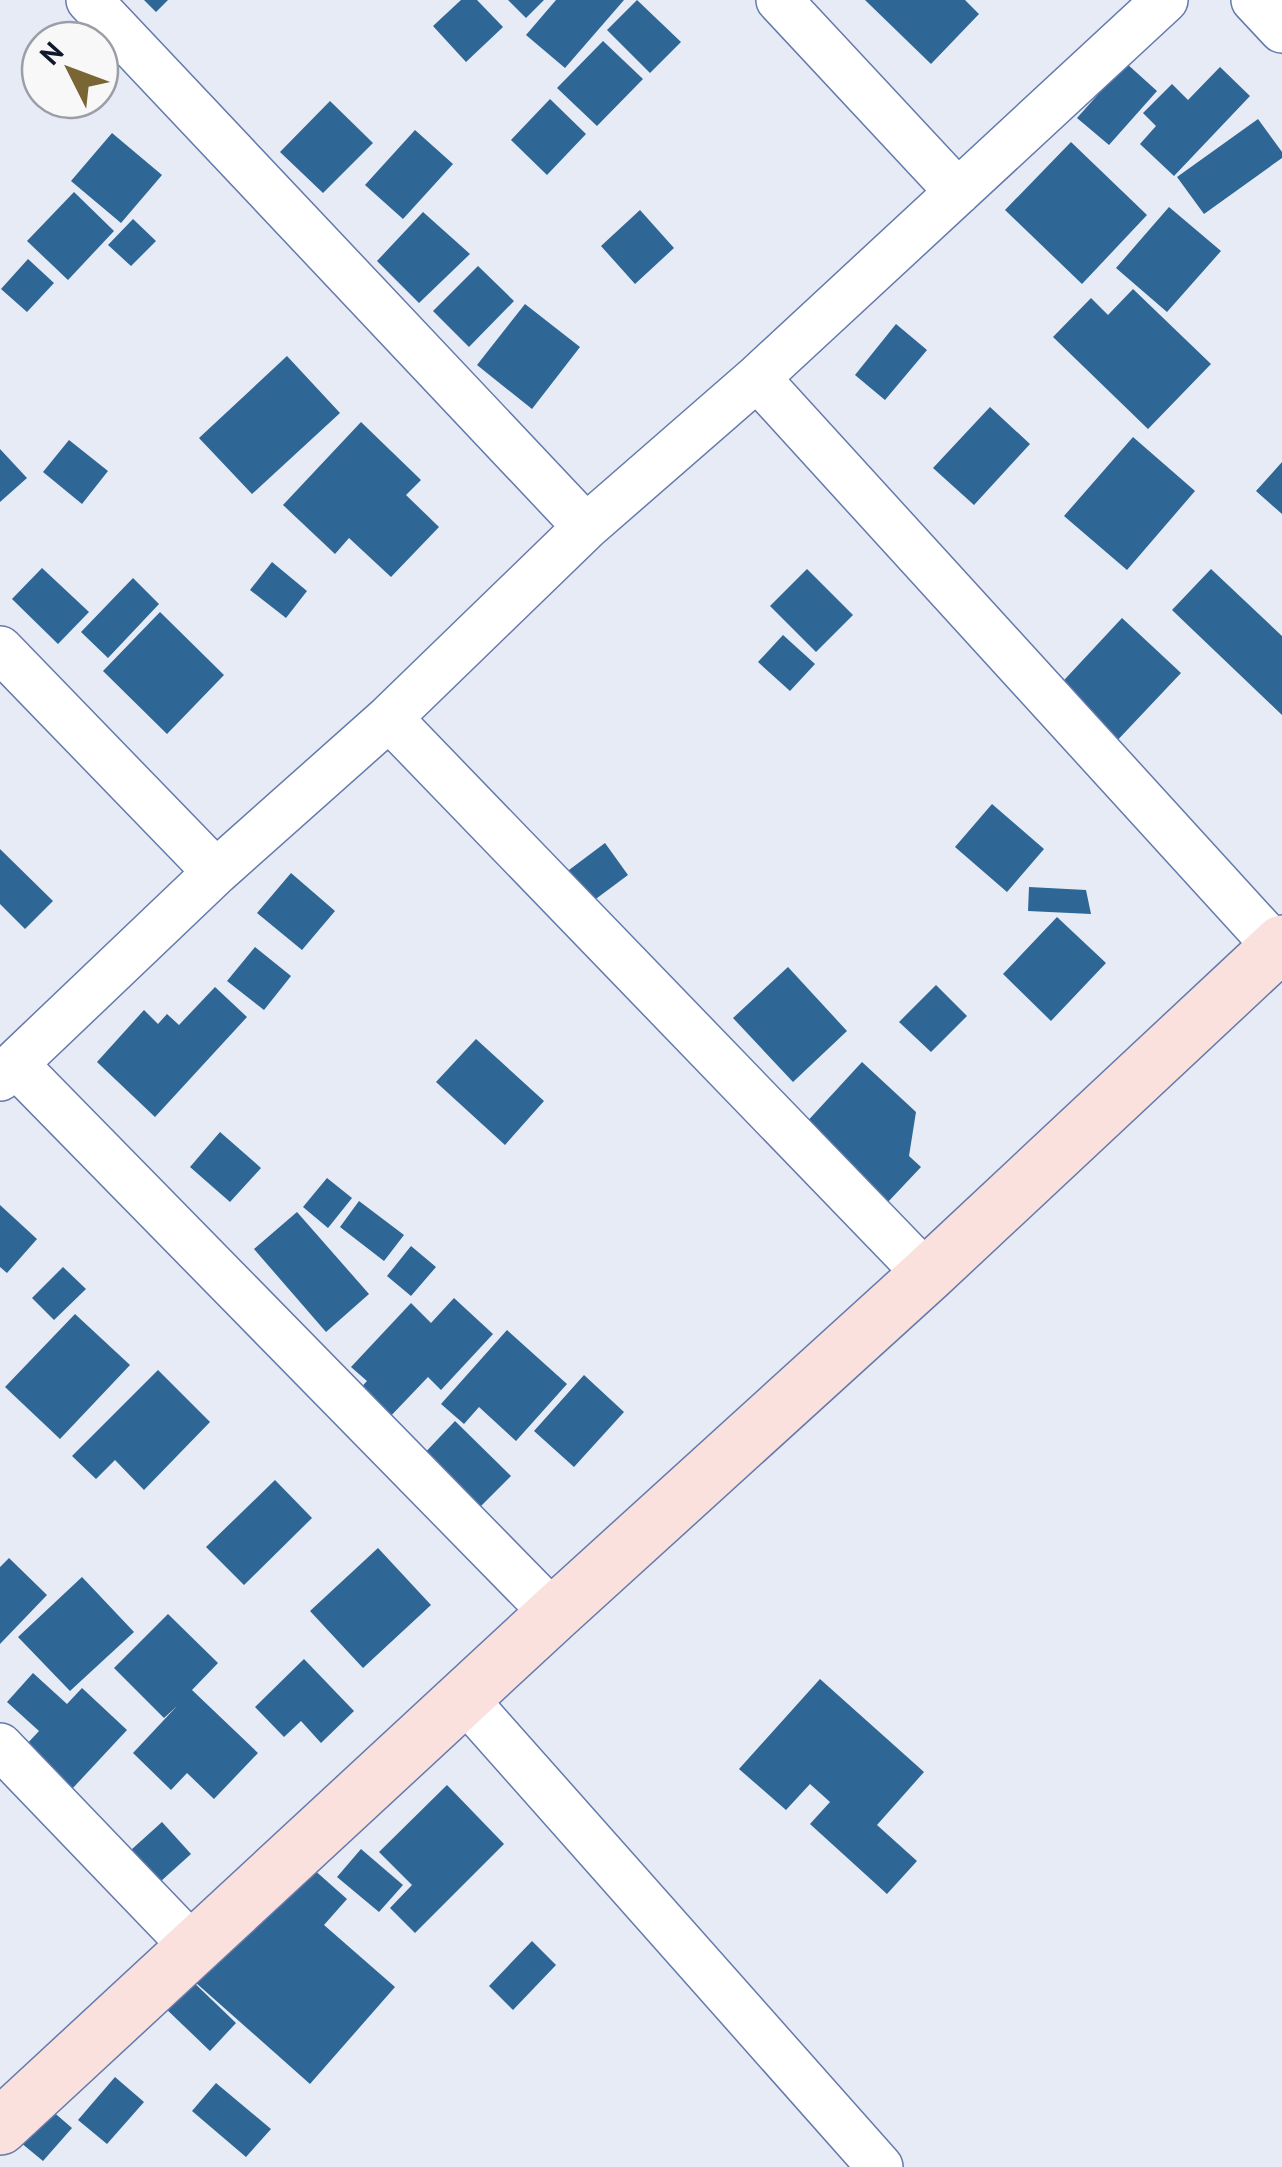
<svg xmlns="http://www.w3.org/2000/svg" width="1282" height="2167" viewBox="0 0 1282 2167" font-family="'PT Sans',sans-serif">
<style>
.building{fill:#2e6695}
.lines{fill:none;stroke-linecap:round;stroke-linejoin:round}
.minor-casing{stroke:#647aac;stroke-width:48}
.secondary-casing{stroke:#647aac;stroke-width:58}
.minor{stroke:#fff;stroke-width:45}
.secondary{stroke:#fae1de;stroke-width:55}
</style>
<rect width="100%" height="100%" fill="#e6ebf6"/>
<path class="building" d="M 144,0 L 168,0 L 156,12 Z
M 461,0 L 477,0 L 503,27 L 466,62 L 433,26 Z
M 508,0 L 544,0 L 526,18 Z
M 556,0 L 624,0 L 565,68 L 526,35 Z
M 637,0 L 681,42 L 650,73 L 607,30 Z
M 865,0 L 965,0 L 979,14 L 931,64 Z
M 603,41 L 643,79 L 597,126 L 557,88 Z
M 1126,63 L 1157,91 L 1109,145 L 1077,118 Z
M 1220,67 L 1250,96 L 1174,176 L 1140,144 L 1156,126 L 1143,113 L 1172,84 L 1188,100 Z
M 550,99 L 586,134 L 547,175 L 511,140 Z
M 330,101 L 373,143 L 323,193 L 280,152 Z
M 1258,119 L 1282,152 L 1282,158 L 1204,214 L 1177,177 Z
M 415,130 L 453,164 L 403,219 L 365,185 Z
M 112,133 L 162,175 L 121,223 L 71,181 Z
M 1071,142 L 1147,215 L 1082,284 L 1005,210 Z
M 74,192 L 114,231 L 68,280 L 27,241 Z
M 1169,207 L 1221,251 L 1167,312 L 1116,268 Z
M 640,210 L 674,248 L 635,284 L 601,246 Z
M 423,212 L 470,254 L 419,303 L 377,261 Z
M 133,219 L 156,241 L 131,266 L 108,245 Z
M 28,259 L 54,283 L 27,312 L 1,289 Z
M 478,266 L 514,301 L 469,347 L 433,311 Z
M 1133,289 L 1211,364 L 1148,429 L 1053,337 L 1091,298 L 1108,315 Z
M 525,304 L 580,347 L 532,409 L 477,365 Z
M 896,324 L 927,350 L 885,400 L 855,375 Z
M 287,356 L 340,413 L 252,494 L 199,438 Z
M 990,407 L 1030,444 L 974,505 L 933,468 Z
M 361,422 L 421,480 L 406,495 L 439,527 L 391,577 L 349,538 L 335,554 L 283,505 Z
M 1133,437 L 1195,491 L 1127,570 L 1064,516 Z
M 69,440 L 108,471 L 82,504 L 43,472 Z
M 0,449 L 27,478 L 0,502 Z
M 1282,462 L 1282,514 L 1256,491 Z
M 272,562 L 307,591 L 286,618 L 250,590 Z
M 42,568 L 89,612 L 58,644 L 12,599 Z
M 807,569 L 853,615 L 816,652 L 770,606 Z
M 1211,569 L 1282,636 L 1282,715 L 1172,610 Z
M 133,578 L 159,604 L 108,658 L 81,632 Z
M 160,612 L 224,675 L 167,734 L 103,671 Z
M 1122,618 L 1181,673 L 1112,746 L 1053,692 Z
M 783,635 L 815,664 L 790,691 L 758,662 Z
M 992,804 L 1044,849 L 1007,892 L 955,847 Z
M 605,843 L 628,875 L 585,907 L 561,876 Z
M 0,849 L 53,901 L 25,929 L 0,904 Z
M 291,873 L 335,911 L 302,950 L 257,913 Z
M 1029,887 L 1086,890 L 1091,914 L 1028,911 Z
M 1057,917 L 1106,963 L 1051,1021 L 1003,974 Z
M 255,947 L 291,976 L 264,1010 L 227,981 Z
M 788,967 L 847,1031 L 793,1082 L 733,1018 Z
M 936,985 L 967,1016 L 931,1052 L 899,1022 Z
M 215,987 L 247,1017 L 155,1117 L 97,1062 L 144,1010 L 158,1024 L 167,1014 L 179,1025 Z
M 476,1039 L 544,1101 L 505,1145 L 436,1082 Z
M 862,1062 L 916,1112 L 909,1156 L 921,1167 L 887,1203 L 803,1126 Z
M 220,1132 L 261,1168 L 230,1202 L 190,1167 Z
M 327,1178 L 352,1198 L 328,1228 L 303,1207 Z
M 359,1201 L 404,1235 L 384,1261 L 340,1227 Z
M 0,1205 L 37,1239 L 7,1273 L 0,1267 Z
M 297,1212 L 369,1294 L 326,1332 L 254,1249 Z
M 411,1246 L 436,1267 L 411,1296 L 387,1276 Z
M 63,1267 L 86,1289 L 54,1320 L 32,1298 Z
M 454,1298 L 493,1334 L 441,1390 L 428,1377 L 385,1422 L 355,1394 L 367,1381 L 351,1367 L 411,1303 L 431,1323 Z
M 75,1314 L 130,1365 L 60,1439 L 5,1387 Z
M 507,1330 L 567,1384 L 516,1441 L 479,1407 L 464,1424 L 441,1404 Z
M 158,1370 L 210,1422 L 144,1490 L 115,1460 L 96,1479 L 72,1456 Z
M 584,1375 L 624,1412 L 574,1467 L 534,1431 Z
M 455,1421 L 511,1476 L 475,1512 L 420,1458 Z
M 275,1480 L 312,1518 L 244,1585 L 206,1547 Z
M 378,1548 L 431,1605 L 363,1668 L 310,1611 Z
M 9,1558 L 47,1595 L 0,1644 L 0,1567 Z
M 82,1577 L 134,1632 L 70,1691 L 18,1637 Z
M 168,1614 L 218,1663 L 192,1690 L 258,1753 L 214,1799 L 187,1773 L 171,1790 L 133,1753 L 177,1706 L 164,1718 L 114,1668 Z
M 304,1659 L 354,1711 L 321,1743 L 301,1721 L 284,1737 L 255,1707 Z
M 33,1673 L 67,1704 L 82,1688 L 127,1730 L 72,1789 L 25,1746 L 39,1731 L 7,1702 Z
M 820,1679 L 924,1772 L 877,1825 L 917,1861 L 887,1894 L 810,1824 L 830,1802 L 810,1784 L 786,1810 L 739,1769 Z
M 447,1785 L 504,1844 L 415,1933 L 390,1908 L 412,1885 L 379,1852 Z
M 162,1822 L 191,1854 L 150,1891 L 121,1859 Z
M 361,1849 L 403,1885 L 379,1912 L 337,1877 Z
M 303,1860 L 347,1899 L 324,1925 L 395,1987 L 310,2084 L 195,1982 Z
M 532,1941 L 556,1965 L 513,2010 L 489,1986 Z
M 187,1976 L 236,2023 L 210,2051 L 161,2004 Z
M 115,2077 L 144,2102 L 107,2144 L 78,2120 Z
M 216,2083 L 271,2129 L 246,2157 L 192,2111 Z
M 50,2109 L 72,2128 L 43,2161 L 20,2142 Z"/>
<g class="lines">
<g class="minor-casing">
<path id="minor" d="M 89,0 L 586,527
M 779,0 L 958,192
M 1254,0 L 1282,30
M 757,378 L 1277,948
M 0,649 L 216,872
M 389,718 L 927,1275
M 15,1064 L 554,1614
M 0,1078 L 216,872 L 389,718 L 586,527 L 757,378 L 1165,0
M 464,1698 L 880,2167
M 0,1746 L 193,1947"/>
</g>
<g class="secondary-casing">
<path id="secondary" d="M 0,2127 L 554,1614 L 927,1275 L 1282,943"/>
</g>
<use href="#minor" class="minor"/>
<use href="#secondary" class="secondary"/>
</g>
<g transform="translate(70 70) rotate(312)"><circle r="48" fill="#f8f8f8" stroke="#9b9ea6" stroke-width="2.5"/>
<path d="M0-8L18 38L0 25L-18 38Z" fill="#7a6534"/>
<text y="-15" font-size="28" font-weight="bold" text-anchor="middle" fill="#10182c">N</text>
</g>
</svg>
